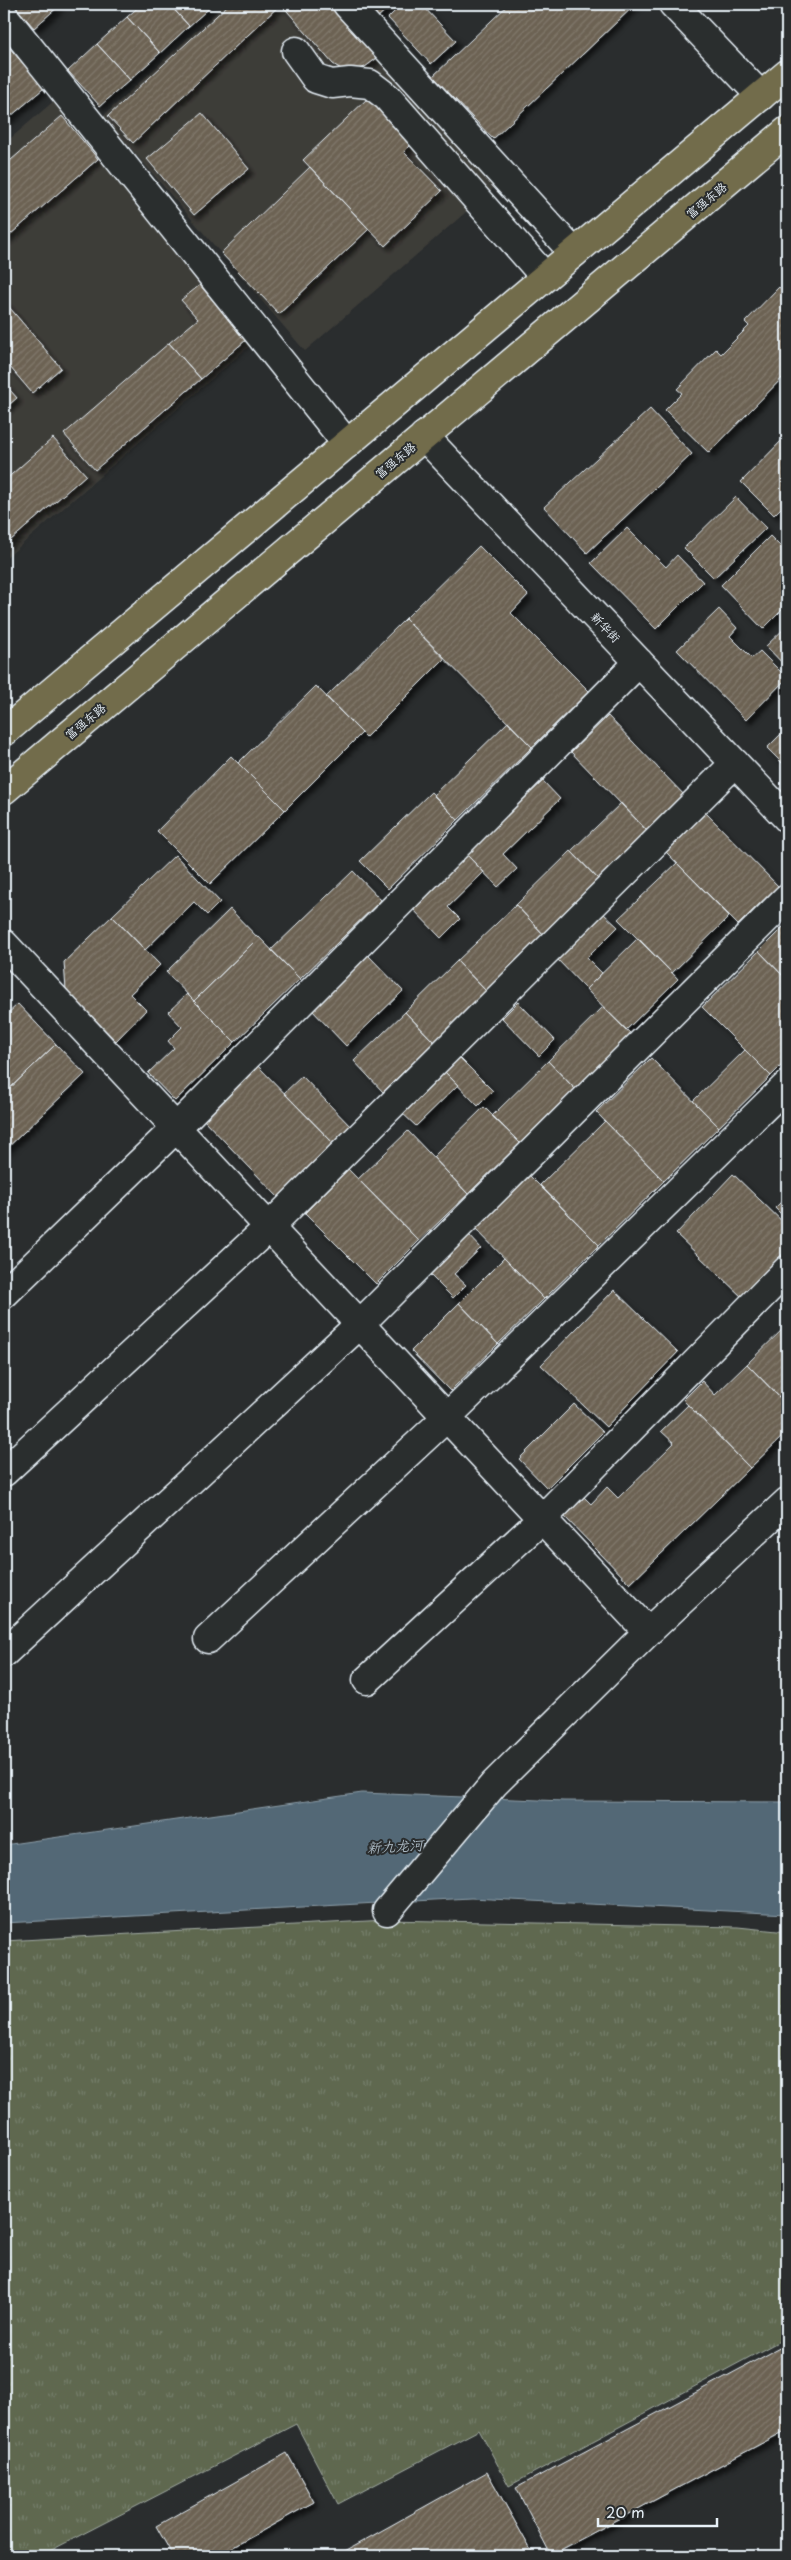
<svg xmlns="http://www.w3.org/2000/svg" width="791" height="2560" viewBox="0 0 791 2560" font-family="'Playpen Sans','LXGW WenKai TC',sans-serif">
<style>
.built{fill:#3e3d39}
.park{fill:url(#park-tufts);stroke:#a3aca4}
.water{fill:#526876;stroke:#8e9faa}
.building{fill:url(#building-hatch);stroke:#e8f1f8;filter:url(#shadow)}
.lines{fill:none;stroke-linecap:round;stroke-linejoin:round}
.minor-casing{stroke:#e8f1f8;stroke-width:31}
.major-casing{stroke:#e8f1f8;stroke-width:31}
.minor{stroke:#2a2d2e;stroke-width:28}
.major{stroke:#726c4b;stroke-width:28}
.labels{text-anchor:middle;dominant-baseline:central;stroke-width:4;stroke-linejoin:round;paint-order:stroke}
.street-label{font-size:12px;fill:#e8f1f8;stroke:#2a2d2e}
.water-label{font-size:14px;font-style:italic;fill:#acbac4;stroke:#2a2d2e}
</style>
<defs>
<pattern id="park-tufts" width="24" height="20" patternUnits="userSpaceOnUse" patternTransform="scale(1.25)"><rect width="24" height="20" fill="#5e6850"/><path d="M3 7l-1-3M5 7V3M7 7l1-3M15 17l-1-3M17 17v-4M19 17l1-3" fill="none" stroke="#757e6a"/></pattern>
<pattern id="building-hatch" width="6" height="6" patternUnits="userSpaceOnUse" patternTransform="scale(1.25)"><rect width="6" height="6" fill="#6c6253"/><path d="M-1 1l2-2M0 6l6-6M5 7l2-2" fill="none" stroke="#81796c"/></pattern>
<filter id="shadow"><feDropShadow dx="4.5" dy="4.5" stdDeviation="2.5" flood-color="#0009"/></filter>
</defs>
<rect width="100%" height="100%" fill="#2a2d2e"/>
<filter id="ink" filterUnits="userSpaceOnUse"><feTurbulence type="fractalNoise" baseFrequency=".02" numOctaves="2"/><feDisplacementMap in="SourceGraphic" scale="10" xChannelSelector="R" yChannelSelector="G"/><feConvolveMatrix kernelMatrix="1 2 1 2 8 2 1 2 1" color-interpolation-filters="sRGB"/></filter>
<g filter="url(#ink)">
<path class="built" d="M 225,4 L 333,4 L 495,187 L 305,351 L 103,116 Z
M 55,100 L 252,344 L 4,560 L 4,144 Z"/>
<path class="park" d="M 386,1920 L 738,1927 L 787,1932 L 787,2337 L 509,2486 L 479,2430 L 338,2504 L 296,2424 L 40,2556 L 4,2556 L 4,1941 Z"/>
<path class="water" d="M 362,1793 L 564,1801 L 787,1802 L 787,1914 L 471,1898 L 4,1923 L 4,1845 Z"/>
<path class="building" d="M 13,4 L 61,4 L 34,28 Z
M 142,4 L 169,4 L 189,26 L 160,53 L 127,17 Z
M 169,4 L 214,4 L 189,26 Z
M 229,4 L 330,4 L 377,58 L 365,67 L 353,71 L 343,70 L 333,64 L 281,4 L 133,143 L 108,116 Z
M 360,4 L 392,4 L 375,20 Z
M 402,4 L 421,4 L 456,41 L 431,64 L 388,18 Z
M 509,4 L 636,4 L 493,139 L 433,76 Z
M 127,17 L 160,53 L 130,80 L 97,44 Z
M 97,44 L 130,80 L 100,106 L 68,71 Z
M 8,46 L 44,88 L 4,122 L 4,50 Z
M 369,97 L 413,143 L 404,152 L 442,191 L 385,246 L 303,160 Z
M 202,113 L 249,169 L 194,215 L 147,159 Z
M 62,116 L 98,159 L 4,240 L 4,166 Z
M 310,167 L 369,229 L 279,314 L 221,253 Z
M 200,285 L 246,340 L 201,379 L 169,343 L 198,319 L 181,300 Z
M 787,286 L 787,373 L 709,453 L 665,410 L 682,393 L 677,389 L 716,349 L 721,354 L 749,326 L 745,322 L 779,287 L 783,291 Z
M 4,301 L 61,368 L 32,393 L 4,360 Z
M 169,343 L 201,379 L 95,470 L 64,434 Z
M 4,383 L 17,398 L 4,409 Z
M 650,409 L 692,454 L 587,553 L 544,507 Z
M 787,435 L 787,502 L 774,515 L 741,482 Z
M 53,438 L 86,475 L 4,546 L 4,481 Z
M 736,497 L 766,528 L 714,578 L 684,548 Z
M 627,528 L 666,567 L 677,555 L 703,582 L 656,629 L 591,563 Z
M 770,536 L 787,553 L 787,605 L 763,629 L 721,585 Z
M 479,546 L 528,595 L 511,613 L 589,691 L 532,747 L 405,619 Z
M 719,609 L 737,628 L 730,636 L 752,658 L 760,651 L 787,678 L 746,720 L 677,650 Z
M 405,619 L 445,658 L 366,737 L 326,697 Z
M 787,626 L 787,668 L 766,646 Z
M 316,686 L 362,733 L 285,810 L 238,763 Z
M 608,716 L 687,798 L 650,834 L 571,752 Z
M 508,722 L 532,747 L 458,820 L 433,795 Z
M 787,728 L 787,768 L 767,748 Z
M 231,756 L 285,810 L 210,884 L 157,831 Z
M 543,781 L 560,799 L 503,854 L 517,869 L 498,887 L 466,854 Z
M 431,792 L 458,820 L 388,889 L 360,861 Z
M 621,803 L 650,834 L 601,882 L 571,851 Z
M 706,813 L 778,886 L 738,925 L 666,852 Z
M 571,851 L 601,882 L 545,936 L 516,905 Z
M 466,854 L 484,872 L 448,907 L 460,919 L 441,938 L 411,907 Z
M 175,855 L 220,902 L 207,915 L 194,902 L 145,950 L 112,916 Z
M 677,863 L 730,916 L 672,973 L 618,919 Z
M 353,871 L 381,900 L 300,979 L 271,950 Z
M 516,905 L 545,936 L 487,992 L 457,961 Z
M 230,909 L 258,938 L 194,1001 L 166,972 Z
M 604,914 L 618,927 L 587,958 L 602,973 L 586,989 L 557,959 Z
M 112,916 L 160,965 L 130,994 L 146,1010 L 116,1041 L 66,990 L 64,962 Z
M 787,923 L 787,980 L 759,951 Z
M 259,937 L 300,979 L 235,1042 L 194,1001 Z
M 638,938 L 678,979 L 626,1030 L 586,989 Z
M 759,951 L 787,980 L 787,1060 L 771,1076 L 702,1007 Z
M 368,955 L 403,991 L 346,1046 L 312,1010 Z
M 457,961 L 487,992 L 434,1042 L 405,1012 Z
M 187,994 L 235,1042 L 175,1101 L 148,1073 L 174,1048 L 168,1041 L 182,1027 L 168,1012 Z
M 518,1002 L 555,1040 L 539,1056 L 502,1018 Z
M 18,1004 L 56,1044 L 4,1094 L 4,1017 Z
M 603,1007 L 631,1034 L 575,1089 L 548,1061 Z
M 405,1012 L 434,1042 L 383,1092 L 354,1061 Z
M 56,1044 L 85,1074 L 4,1151 L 4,1094 Z
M 745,1050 L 771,1076 L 719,1127 L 693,1101 Z
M 458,1056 L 493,1091 L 478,1106 L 444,1071 Z
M 651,1058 L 719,1127 L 664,1181 L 596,1112 Z
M 548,1061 L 575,1089 L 520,1143 L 492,1116 Z
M 258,1066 L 334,1144 L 278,1197 L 203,1119 Z
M 444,1071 L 458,1085 L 416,1126 L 401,1112 Z
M 302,1076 L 351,1127 L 334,1144 L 284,1093 Z
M 484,1107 L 520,1143 L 468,1194 L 433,1157 Z
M 605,1121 L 664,1181 L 599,1245 L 540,1185 Z
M 408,1131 L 468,1194 L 419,1241 L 358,1179 Z
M 348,1169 L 419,1241 L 376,1284 L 305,1213 Z
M 528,1174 L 599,1245 L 544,1299 L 474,1227 Z
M 733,1174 L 787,1226 L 787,1249 L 742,1297 L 676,1234 Z
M 787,1196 L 787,1220 L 775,1208 Z
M 469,1235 L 481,1248 L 454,1274 L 466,1285 L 453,1298 L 429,1274 Z
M 504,1258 L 544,1299 L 498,1344 L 459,1303 Z
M 614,1290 L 678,1352 L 606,1427 L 541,1365 Z
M 459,1303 L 498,1344 L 450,1391 L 411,1351 Z
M 787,1325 L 787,1405 L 747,1364 Z
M 747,1364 L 787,1405 L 787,1432 L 750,1468 L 683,1400 L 702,1381 L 715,1395 Z
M 574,1404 L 603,1432 L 547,1488 L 519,1459 Z
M 688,1405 L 750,1468 L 630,1584 L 562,1514 L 582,1495 L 591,1504 L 607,1487 L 618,1498 L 674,1443 L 661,1431 Z
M 787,2344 L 787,2430 L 551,2555 L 516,2488 Z
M 287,2453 L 314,2502 L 217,2556 L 173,2556 L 156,2526 Z
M 487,2472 L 532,2552 L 524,2556 L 336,2556 Z"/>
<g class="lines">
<g class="minor-casing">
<path id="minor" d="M 347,4 L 574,253
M 673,4 L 761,96
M 4,16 L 347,444
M 296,51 L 316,79 L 332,84 L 350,82 L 370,84 L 387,97 L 545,277
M 424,436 L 787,818
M 4,944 L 648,1632
M 4,1294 L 176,1128 L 639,662
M 4,1472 L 269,1227 L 735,763
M 208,1639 L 447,1417 L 787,1085
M 4,1653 L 360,1324 L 787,898
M 367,1680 L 542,1519 L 787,1270
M 387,1911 L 494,1784 L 648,1632 L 787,1502"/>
</g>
<g class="major-casing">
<path id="major" d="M 4,732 L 787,74
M 4,790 L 787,131"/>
</g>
<use href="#minor" class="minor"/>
<use href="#major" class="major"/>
</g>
</g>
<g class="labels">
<g class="street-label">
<text transform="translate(706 200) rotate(-40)">富强东路</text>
<text transform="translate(395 460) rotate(-40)">富强东路</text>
<text transform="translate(606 627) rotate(46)">新华街</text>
<text transform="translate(85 721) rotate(-40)">富强东路</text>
</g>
<g class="water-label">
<text transform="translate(395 1846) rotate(-3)">新九龙河</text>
</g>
</g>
<rect width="791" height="2560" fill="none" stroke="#2a2d2e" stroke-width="20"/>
<rect x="10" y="10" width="771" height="2540" fill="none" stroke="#e8f1f8" stroke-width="2" filter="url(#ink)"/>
<path d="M598 2518v8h119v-8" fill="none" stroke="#e8f1f8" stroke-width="2.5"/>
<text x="606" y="2518" font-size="15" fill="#e8f1f8" stroke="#2a2d2e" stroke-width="4" paint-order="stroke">20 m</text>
</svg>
